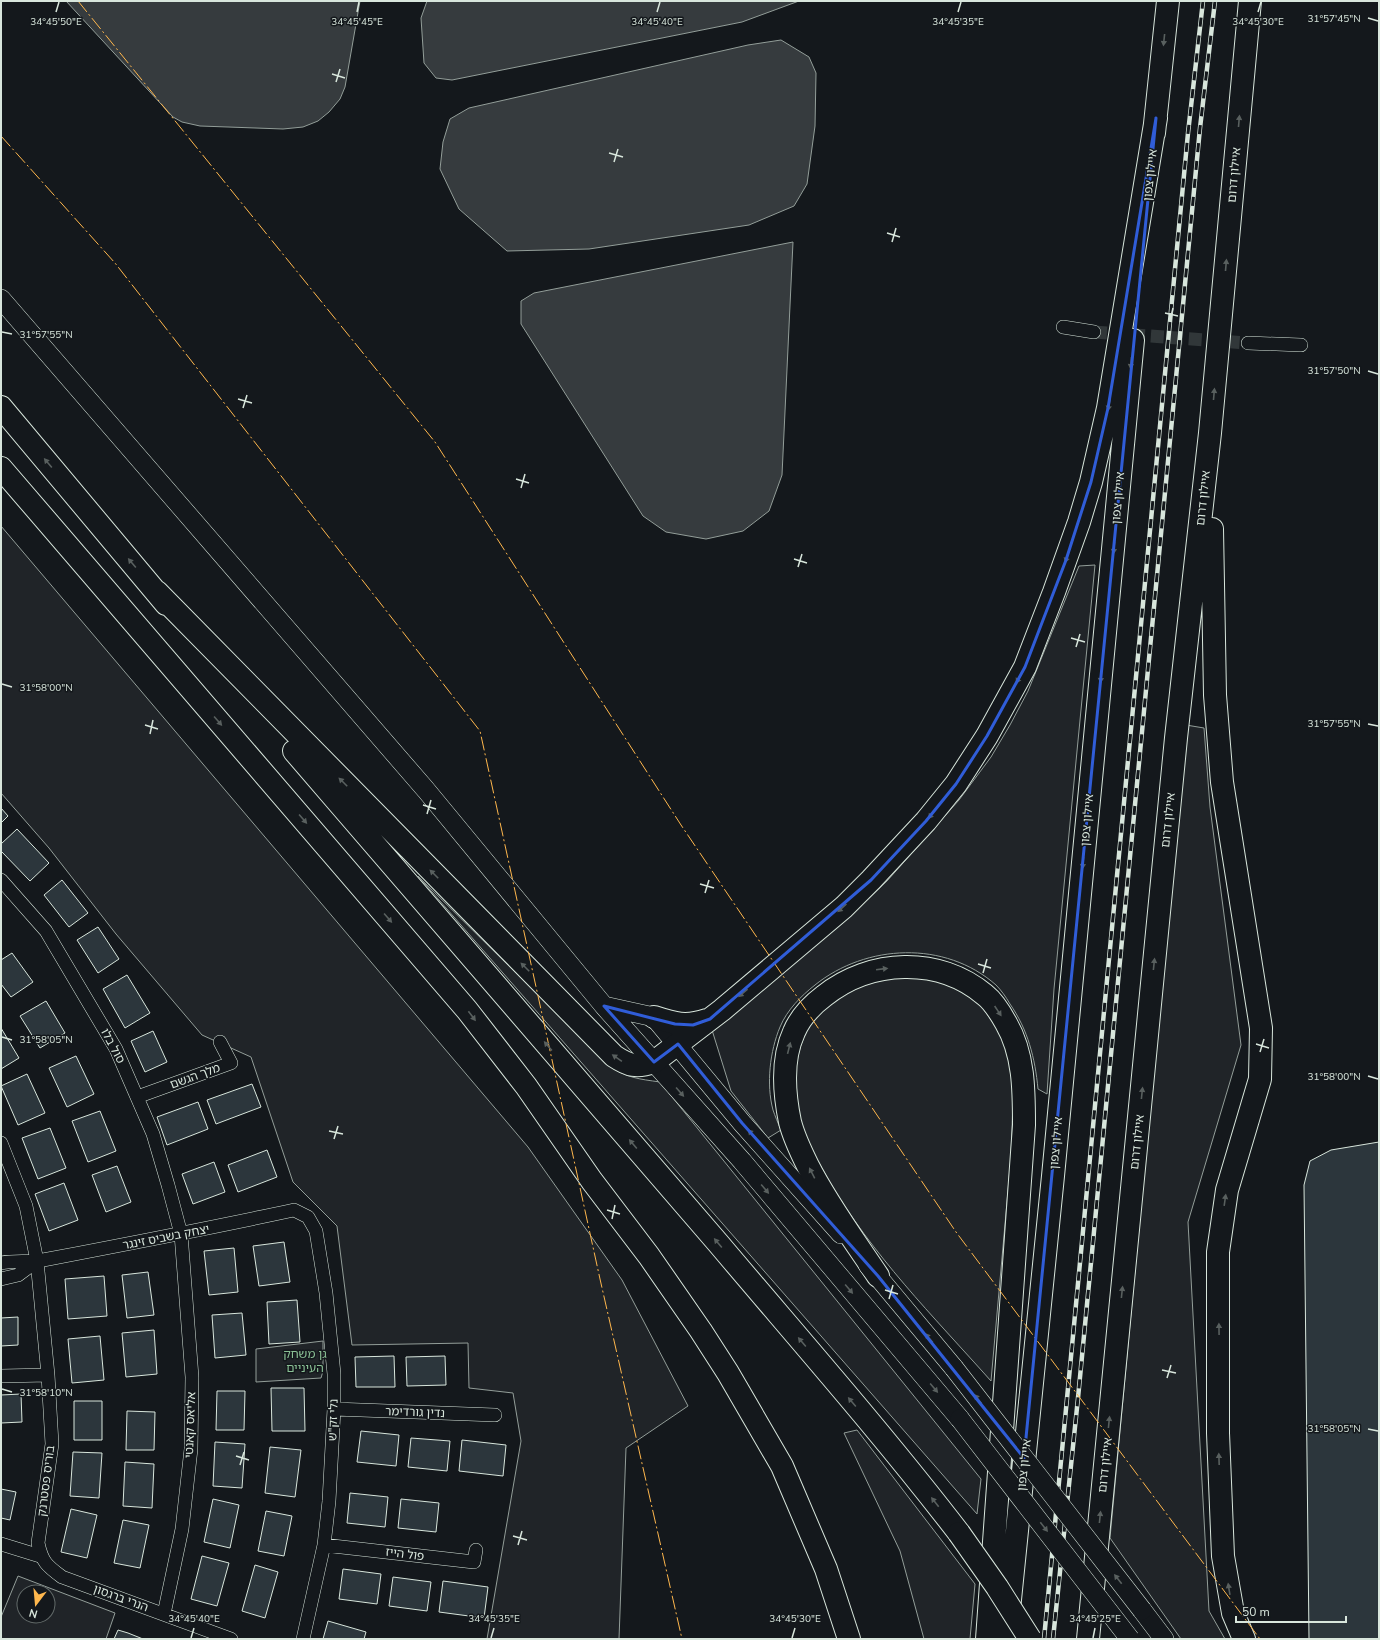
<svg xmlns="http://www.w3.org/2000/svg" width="1380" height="1640" viewBox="0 0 1380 1640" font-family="'Nunito Sans','Noto Sans Hebrew',sans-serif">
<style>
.green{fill:#202428;stroke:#939e99;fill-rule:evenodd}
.water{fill:#363b3e;stroke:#939e99}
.building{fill:#2c363c;stroke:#d8e6dc}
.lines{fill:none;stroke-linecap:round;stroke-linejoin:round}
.street-tunnel{stroke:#313739;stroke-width:13;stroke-dasharray:13 6;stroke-linecap:butt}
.street-casing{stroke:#d8e6dc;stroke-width:14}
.secondary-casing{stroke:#d8e6dc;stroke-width:20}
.highway-casing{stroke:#d8e6dc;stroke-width:24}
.street{stroke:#14181c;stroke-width:13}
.secondary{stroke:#14181c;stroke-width:19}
.highway{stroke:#14181c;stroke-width:22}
.rail-casing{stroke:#d8e6dc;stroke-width:4.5}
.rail{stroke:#14181c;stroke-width:3;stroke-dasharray:9;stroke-linecap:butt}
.secondary-bridge-casing{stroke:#d8e6dc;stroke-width:20;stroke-linecap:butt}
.highway-bridge-casing{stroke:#d8e6dc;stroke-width:24;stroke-linecap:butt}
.secondary-bridge{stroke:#14181c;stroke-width:19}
.highway-bridge{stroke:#14181c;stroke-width:22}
.power{stroke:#ffb74d;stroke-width:1;stroke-dasharray:14 3 2 3;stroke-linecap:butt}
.oneway{fill:#59605f}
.marked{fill:none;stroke:#305dd8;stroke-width:3;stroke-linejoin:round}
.ticks{fill:none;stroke:#d8e6dc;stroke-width:1.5}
.labels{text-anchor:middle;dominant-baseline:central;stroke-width:3;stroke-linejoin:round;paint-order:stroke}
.street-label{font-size:12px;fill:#d8e6dc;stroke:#14181c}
.park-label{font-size:12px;fill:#8ac095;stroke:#14181c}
.ticks-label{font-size:10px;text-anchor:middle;fill:#d8e6dc;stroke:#14181c;stroke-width:3;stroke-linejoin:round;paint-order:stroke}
</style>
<rect width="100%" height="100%" fill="#14181c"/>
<path class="green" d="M 1,526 L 528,1147 L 622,1280 L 688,1406 L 626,1448 L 619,1639 L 487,1639 L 521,1441 L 513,1393 L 469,1388 L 468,1343 L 352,1345 L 337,1226 L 293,1182 L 251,1057 L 202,1035 L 116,934 L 49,848 L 1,793 Z
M 1095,565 L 1054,989 L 1047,1094 L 1038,1089 C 1035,1058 1028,1030 1010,1004 C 1006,997 1001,990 996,985 C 945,940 866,944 815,985 C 801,996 787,1010 780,1027 C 770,1051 766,1084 773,1110 C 775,1116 778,1123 781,1130 L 768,1138 L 731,1091 L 712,1030 L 845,921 L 887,881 L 959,800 L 991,757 L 1010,725 L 1028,691 L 1079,566 Z
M 1186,725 L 1204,728 L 1210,807 L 1241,1045 L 1188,1222 L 1209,1611 L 1225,1639 L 1181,1639 L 1110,1538 Z
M 418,876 L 609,1065 C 626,1078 639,1079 660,1082 L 981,1479 L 977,1514 Z
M 914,977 L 939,982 L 955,988 L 979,1003 L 997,1028 L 1003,1039 L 1012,1072 L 1013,1101 L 1011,1157 L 991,1381 C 934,1317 871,1254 828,1179 C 818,1161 806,1143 801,1122 C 793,1094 793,1063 804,1037 C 815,1009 847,987 875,980 C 887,977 902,978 914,977 Z
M 323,1341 L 323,1371 L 321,1378 L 256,1382 L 256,1349 Z
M 857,1430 L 975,1584 L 970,1639 L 924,1639 L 900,1551 L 844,1433 Z
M 18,1576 L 115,1613 L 106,1639 L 1,1639 L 1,1617 ZM 24,1592 L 48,1592 L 48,1616 L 24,1616 Z"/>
<path class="water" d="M 66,1 L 360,1 L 345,87 L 340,99 L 329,112 L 318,121 L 303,127 L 283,129 L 200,126 L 182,122 L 173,117 Z
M 427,1 L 799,1 L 742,22 L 452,80 L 436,78 L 424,63 L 421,18 Z
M 781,40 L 809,57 L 816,73 L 815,126 L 807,184 L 794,206 L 749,225 L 589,249 L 507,251 L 459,209 L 440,169 L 443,142 L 450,119 L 469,108 L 748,45 Z
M 793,242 L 782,475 L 769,511 L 743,531 L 706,539 L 666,532 L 643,516 L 521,324 L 521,301 L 534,293 Z"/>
<path class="building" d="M 1,808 L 8,816 L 1,823 Z
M 17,829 L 49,863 L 30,881 L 1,851 L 1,844 Z
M 62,880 L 88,913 L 69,927 L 44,895 Z
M 98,927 L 119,959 L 98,973 L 77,940 Z
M 12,953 L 33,982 L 11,997 L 1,984 L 1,960 Z
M 127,975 L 150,1013 L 125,1028 L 103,989 Z
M 46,1001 L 65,1033 L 40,1048 L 20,1016 Z
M 1,1028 L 19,1058 L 1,1069 Z
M 153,1031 L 167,1062 L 145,1072 L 131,1041 Z
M 76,1056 L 94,1094 L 67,1107 L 49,1068 Z
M 27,1074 L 45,1113 L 18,1125 L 1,1086 Z
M 252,1084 L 261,1107 L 216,1124 L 207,1100 Z
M 198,1102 L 208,1129 L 167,1145 L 157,1117 Z
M 100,1111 L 116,1151 L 88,1162 L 72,1121 Z
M 50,1128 L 66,1168 L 38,1179 L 22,1138 Z
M 1379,1142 L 1379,1639 L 1309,1639 L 1304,1185 L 1310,1161 L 1331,1150 Z
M 267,1150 L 277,1177 L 238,1192 L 228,1165 Z
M 214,1162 L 225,1192 L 193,1204 L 182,1174 Z
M 117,1166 L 131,1202 L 106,1212 L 92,1175 Z
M 64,1183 L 78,1220 L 49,1231 L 35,1194 Z
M 284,1242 L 290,1282 L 259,1286 L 253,1246 Z
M 234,1248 L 238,1292 L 209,1295 L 204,1251 Z
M 148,1272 L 154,1315 L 127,1318 L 122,1275 Z
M 104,1276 L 107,1316 L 68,1319 L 65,1279 Z
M 297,1300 L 300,1342 L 269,1344 L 267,1302 Z
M 242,1313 L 246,1355 L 215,1358 L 212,1315 Z
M 18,1317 L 18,1345 L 1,1346 L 1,1318 Z
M 154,1330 L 157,1374 L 126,1377 L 122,1333 Z
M 100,1336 L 104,1380 L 72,1383 L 68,1339 Z
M 394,1356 L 395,1387 L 356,1387 L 355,1357 Z
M 445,1356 L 446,1385 L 407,1386 L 406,1357 Z
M 271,1388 L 304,1388 L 305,1431 L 272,1431 Z
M 217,1391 L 245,1391 L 244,1430 L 216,1430 Z
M 21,1394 L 22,1422 L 1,1423 L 1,1395 Z
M 74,1401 L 102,1401 L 102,1440 L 74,1440 Z
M 127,1411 L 155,1412 L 154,1450 L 126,1450 Z
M 361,1431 L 399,1435 L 396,1466 L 357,1462 Z
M 411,1438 L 450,1441 L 447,1471 L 408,1467 Z
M 462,1440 L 506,1445 L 503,1476 L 459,1471 Z
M 215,1442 L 245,1444 L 242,1488 L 213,1486 Z
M 270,1447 L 301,1450 L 295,1497 L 265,1493 Z
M 73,1452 L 102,1453 L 99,1498 L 70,1496 Z
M 125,1462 L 154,1464 L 152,1508 L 123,1506 Z
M 1,1489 L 16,1492 L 10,1520 L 1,1518 Z
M 350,1493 L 388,1497 L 385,1527 L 347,1523 Z
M 213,1499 L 239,1505 L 230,1548 L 204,1542 Z
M 401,1499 L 439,1503 L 436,1532 L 398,1528 Z
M 71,1509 L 97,1515 L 87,1558 L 61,1552 Z
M 266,1511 L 292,1516 L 284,1556 L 258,1551 Z
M 123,1520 L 149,1525 L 140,1568 L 114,1563 Z
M 202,1556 L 229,1563 L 217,1606 L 191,1599 Z
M 255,1565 L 278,1572 L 265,1618 L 242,1611 Z
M 343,1569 L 381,1574 L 377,1604 L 339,1599 Z
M 393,1577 L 431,1582 L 427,1611 L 389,1606 Z
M 443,1581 L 488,1587 L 484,1618 L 439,1612 Z
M 328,1621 L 366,1632 L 364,1639 L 323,1639 Z
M 118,1630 L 128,1633 L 143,1639 L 114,1639 Z"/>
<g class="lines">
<path class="street-tunnel" d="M 1094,332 L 1248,343"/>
<g class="street-casing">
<path id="street" d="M 1063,327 L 1094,332
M 1248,343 L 1301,345
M 1,880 L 46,931 L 116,1049 L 153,1134 L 168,1185 L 181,1234 L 192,1377 L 191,1449 L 182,1529 L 164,1614
M 137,1097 L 231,1063 L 220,1042
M 1,1143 L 26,1206 L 37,1261 L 48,1375 L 52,1444 L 38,1543 C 42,1562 47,1566 62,1577 L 231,1639
M 1,1263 C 15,1260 29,1263 43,1260 C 127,1244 211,1228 294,1210 L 308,1217 L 316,1231 L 326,1293 L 334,1374 L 334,1409 L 329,1501 L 324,1545 L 303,1639
M 1,1279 L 18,1275 L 37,1261
M 1,1376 L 48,1375
M 334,1409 L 495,1415
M 1,1544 L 40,1556
M 324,1545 L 474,1562 L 476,1550"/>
</g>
<g class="secondary-casing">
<path id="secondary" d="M 1,299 L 426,790 L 604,1006 L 742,1161 L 960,1419
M 604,1006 L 654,1017 L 742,1123 L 841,1234
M 868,1265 L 954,1368
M 1142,1610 L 1164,1639"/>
</g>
<g class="highway-casing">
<path id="highway" d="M 1154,133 L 1168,1
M 1,407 L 166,604
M 1,468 L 467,1010 L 526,1086 L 592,1181 L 649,1256 L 701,1331 L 728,1373 L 782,1466 L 826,1569 L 849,1639
M 1212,529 L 1215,695 L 1222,782 L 1261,1028 L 1260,1079 L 1227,1190 L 1218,1252 L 1218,1433 L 1223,1556 L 1233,1613 L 1244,1639
M 157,592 L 614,1056 C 629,1066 637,1068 654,1062 L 722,1010 L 844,907 L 871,880 L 926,821 L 956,784 L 987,736 L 1025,667 L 1054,592 L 1079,522 L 1091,482 L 1108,408 L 1156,118
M 294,751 C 435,915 577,1078 718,1243 C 799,1339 882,1433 959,1533
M 654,1017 C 675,1024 686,1027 707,1020
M 878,1276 C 854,1240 828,1205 808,1166 C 801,1152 794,1138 790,1122 C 784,1093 781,1060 794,1032 C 800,1018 812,1005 824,996 C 870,959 939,956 985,995 C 994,1002 1001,1014 1006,1023 C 1024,1054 1024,1090 1024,1125 L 987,1639
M 1006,1639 L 1053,1176 L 1133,340
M 1088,1639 L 1176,738 L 1210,433 L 1250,1"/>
</g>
<use href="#street" class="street"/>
<use href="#secondary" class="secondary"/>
<use href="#highway" class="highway"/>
<g class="rail-casing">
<path id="rail" d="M 1044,1639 L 1188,133 L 1203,1
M 1053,1639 L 1078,1398 L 1200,128 L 1215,1"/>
</g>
<use href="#rail" class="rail"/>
<g class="secondary-bridge-casing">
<path id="secondary-bridge" d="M 954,1368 L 1142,1610
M 960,1419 L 1130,1639"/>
</g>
<g class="highway-bridge-casing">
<path id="highway-bridge" d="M 959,1533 L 997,1587 L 1030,1639"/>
</g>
<use href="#secondary-bridge" class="secondary-bridge"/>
<use href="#highway-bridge" class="highway-bridge"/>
<path class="power" d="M 78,1 L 435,442 L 681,825 L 956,1232 L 1260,1639
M 1,136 L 115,263 L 480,731 L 600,1279 L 682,1639"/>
</g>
<defs><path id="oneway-solid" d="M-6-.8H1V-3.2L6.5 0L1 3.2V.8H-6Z"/></defs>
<g class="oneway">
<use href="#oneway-solid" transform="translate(1164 40) rotate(96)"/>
<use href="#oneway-solid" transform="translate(1239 121) rotate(-85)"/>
<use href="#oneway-solid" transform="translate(1226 265) rotate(-85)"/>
<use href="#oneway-solid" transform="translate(1131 363) rotate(95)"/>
<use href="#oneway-solid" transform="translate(1214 394) rotate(-85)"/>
<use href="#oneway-solid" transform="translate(1109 405) rotate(101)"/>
<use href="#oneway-solid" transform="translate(48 463) rotate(-130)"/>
<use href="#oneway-solid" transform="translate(1114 548) rotate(95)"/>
<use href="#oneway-solid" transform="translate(1067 557) rotate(109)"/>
<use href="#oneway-solid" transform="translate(132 563) rotate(-130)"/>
<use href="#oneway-solid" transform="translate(1101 677) rotate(95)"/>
<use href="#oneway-solid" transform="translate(1019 678) rotate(119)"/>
<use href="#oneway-solid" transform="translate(218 721) rotate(49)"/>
<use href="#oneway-solid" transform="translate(343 782) rotate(-135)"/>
<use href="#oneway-solid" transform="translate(932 814) rotate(128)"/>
<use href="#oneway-solid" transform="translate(303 819) rotate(49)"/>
<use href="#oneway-solid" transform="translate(1083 863) rotate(95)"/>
<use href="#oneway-solid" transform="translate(434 874) rotate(-135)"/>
<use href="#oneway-solid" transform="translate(842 908) rotate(138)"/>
<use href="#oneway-solid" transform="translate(388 918) rotate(49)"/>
<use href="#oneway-solid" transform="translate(1154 964) rotate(-84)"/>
<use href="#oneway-solid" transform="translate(525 967) rotate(-135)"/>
<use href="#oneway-solid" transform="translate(882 969) rotate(-7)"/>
<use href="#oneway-solid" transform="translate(743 993) rotate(140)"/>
<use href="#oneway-solid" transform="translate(998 1011) rotate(56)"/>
<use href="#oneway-solid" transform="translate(472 1016) rotate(53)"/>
<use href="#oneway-solid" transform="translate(548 1046) rotate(-131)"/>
<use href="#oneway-solid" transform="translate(789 1048) rotate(-76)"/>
<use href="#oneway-solid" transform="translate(617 1058) rotate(-145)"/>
<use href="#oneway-solid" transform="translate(680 1092) rotate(49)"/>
<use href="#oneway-solid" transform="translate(1142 1093) rotate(-84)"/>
<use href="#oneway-solid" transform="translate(752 1134) rotate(-132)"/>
<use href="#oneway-solid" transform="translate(633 1144) rotate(-130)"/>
<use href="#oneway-solid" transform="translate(812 1173) rotate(-117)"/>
<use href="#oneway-solid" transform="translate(765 1189) rotate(50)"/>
<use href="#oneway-solid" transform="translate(1225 1200) rotate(-82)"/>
<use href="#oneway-solid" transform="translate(718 1243) rotate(-130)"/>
<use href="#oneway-solid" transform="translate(849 1289) rotate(50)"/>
<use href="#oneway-solid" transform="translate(1122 1292) rotate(-84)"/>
<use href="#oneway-solid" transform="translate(1219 1329) rotate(-91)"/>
<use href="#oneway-solid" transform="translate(929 1338) rotate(-130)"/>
<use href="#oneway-solid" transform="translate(802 1342) rotate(-130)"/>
<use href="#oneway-solid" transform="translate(934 1388) rotate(50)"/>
<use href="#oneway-solid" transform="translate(978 1399) rotate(-128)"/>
<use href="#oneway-solid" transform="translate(852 1402) rotate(-130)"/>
<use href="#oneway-solid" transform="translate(1109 1422) rotate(-84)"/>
<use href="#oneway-solid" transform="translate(1219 1459) rotate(-92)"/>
<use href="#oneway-solid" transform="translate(935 1502) rotate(-128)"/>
<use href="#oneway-solid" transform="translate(1100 1517) rotate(-84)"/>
<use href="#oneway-solid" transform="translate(1044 1527) rotate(52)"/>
<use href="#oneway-solid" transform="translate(1118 1579) rotate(-128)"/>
<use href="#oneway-solid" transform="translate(1229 1589) rotate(-99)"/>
</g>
<path class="marked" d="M 1156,118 L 1024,1458 L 878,1276 L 742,1123 L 678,1044 L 654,1062 L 604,1006 L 675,1024 L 693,1025 L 710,1019 L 871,880 L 926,821 L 956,784 L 987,736 L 1025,667 L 1066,560 L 1091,482 L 1108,408 Z"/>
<path class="ticks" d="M 56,12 L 59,2M 357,12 L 359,2M 657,12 L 660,2M 958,12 L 961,2M 1258,12 L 1261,2M 1368,18 L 1378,21M 332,74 L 345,78M 336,82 L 340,69M 609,153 L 623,157M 614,162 L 618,149M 887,233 L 900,237M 892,242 L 896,228M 1165,313 L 1178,316M 1170,321 L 1173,308M 2,332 L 12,334M 1368,371 L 1378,374M 238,399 L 252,403M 243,408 L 247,395M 516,479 L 529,483M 521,488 L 525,474M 794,559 L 807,563M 798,567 L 802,554M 1071,638 L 1085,642M 1076,647 L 1080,634M 2,684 L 12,687M 1368,724 L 1378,726M 145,725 L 158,729M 150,734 L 153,720M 423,805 L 436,809M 427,814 L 431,800M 700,884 L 714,888M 705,893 L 709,880M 978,964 L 991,968M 983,973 L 987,959M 2,1037 L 12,1040M 1256,1044 L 1269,1048M 1260,1052 L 1264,1039M 1368,1076 L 1378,1079M 329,1131 L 343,1134M 334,1139 L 338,1126M 607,1210 L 620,1214M 612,1219 L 615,1205M 885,1290 L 898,1294M 889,1299 L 893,1285M 1162,1370 L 1176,1373M 1167,1378 L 1171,1365M 2,1389 L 12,1392M 1368,1429 L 1378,1431M 236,1456 L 249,1460M 240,1465 L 244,1452M 513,1536 L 527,1540M 518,1545 L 522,1531M 191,1638 L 194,1628M 491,1638 L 494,1628M 792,1638 L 795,1628M 1093,1638 L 1095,1628"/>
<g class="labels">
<g class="street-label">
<text transform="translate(1150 175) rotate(-84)">איילון צפון</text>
<text transform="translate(1234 175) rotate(-85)">איילון דרום</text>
<text transform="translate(1118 498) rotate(-85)">איילון צפון</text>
<text transform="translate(1203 498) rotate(-84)">איילון דרום</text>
<text transform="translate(1087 820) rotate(-85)">איילון צפון</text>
<text transform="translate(1168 820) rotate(-84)">איילון דרום</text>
<text transform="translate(113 1046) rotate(62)">סול בלו</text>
<text transform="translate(195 1076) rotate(-20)">מלך הגשם</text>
<text transform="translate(1137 1142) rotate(-84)">איילון דרום</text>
<text transform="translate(1056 1143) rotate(-85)">איילון צפון</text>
<text transform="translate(166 1237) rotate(-11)">יצחק בשביס זינגר</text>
<text transform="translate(415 1412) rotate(2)">נדין גורדימר</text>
<text transform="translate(333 1420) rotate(-88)">נלי זק"ש</text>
<text transform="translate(190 1425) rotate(-88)">אליאס קאנטי</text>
<text transform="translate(1024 1465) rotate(-84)">איילון צפון</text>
<text transform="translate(1105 1465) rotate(-84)">איילון דרום</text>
<text transform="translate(46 1481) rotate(-83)">בוריס פסטרנק</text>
<text transform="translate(405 1554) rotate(7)">פול הייז</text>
<text transform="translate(121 1598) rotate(20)">הנרי ברגסון</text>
</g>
<g class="park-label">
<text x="305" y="1354">גן משחק<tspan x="305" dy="14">העיניים</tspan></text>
</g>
</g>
<g class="ticks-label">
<text x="1334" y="22">31°57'45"N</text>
<text x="56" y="25">34°45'50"E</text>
<text x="357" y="25">34°45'45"E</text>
<text x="657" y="25">34°45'40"E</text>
<text x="958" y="25">34°45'35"E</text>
<text x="1258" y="25">34°45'30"E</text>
<text x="46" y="338">31°57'55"N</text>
<text x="1334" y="374">31°57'50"N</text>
<text x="46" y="691">31°58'00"N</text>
<text x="1334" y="727">31°57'55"N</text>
<text x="46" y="1043">31°58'05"N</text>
<text x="1334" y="1080">31°58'00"N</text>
<text x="46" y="1396">31°58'10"N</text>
<text x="1334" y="1432">31°58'05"N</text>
<text x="194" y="1622">34°45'40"E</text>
<text x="494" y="1622">34°45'35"E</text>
<text x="795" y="1622">34°45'30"E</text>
<text x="1095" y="1622">34°45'25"E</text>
</g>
<rect width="1380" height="1640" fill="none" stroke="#d8e6dc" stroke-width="4"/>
<g transform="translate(36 1604) rotate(196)"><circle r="19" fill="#14181c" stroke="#626a69"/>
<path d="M0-3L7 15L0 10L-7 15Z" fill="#ffb74d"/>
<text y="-6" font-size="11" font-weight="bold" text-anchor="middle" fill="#d8e6dc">N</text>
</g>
<path d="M1236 1616v6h110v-6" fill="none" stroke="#d8e6dc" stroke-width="2"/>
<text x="1242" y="1616" font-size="12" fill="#d8e6dc" stroke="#14181c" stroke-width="3" paint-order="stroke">50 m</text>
</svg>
